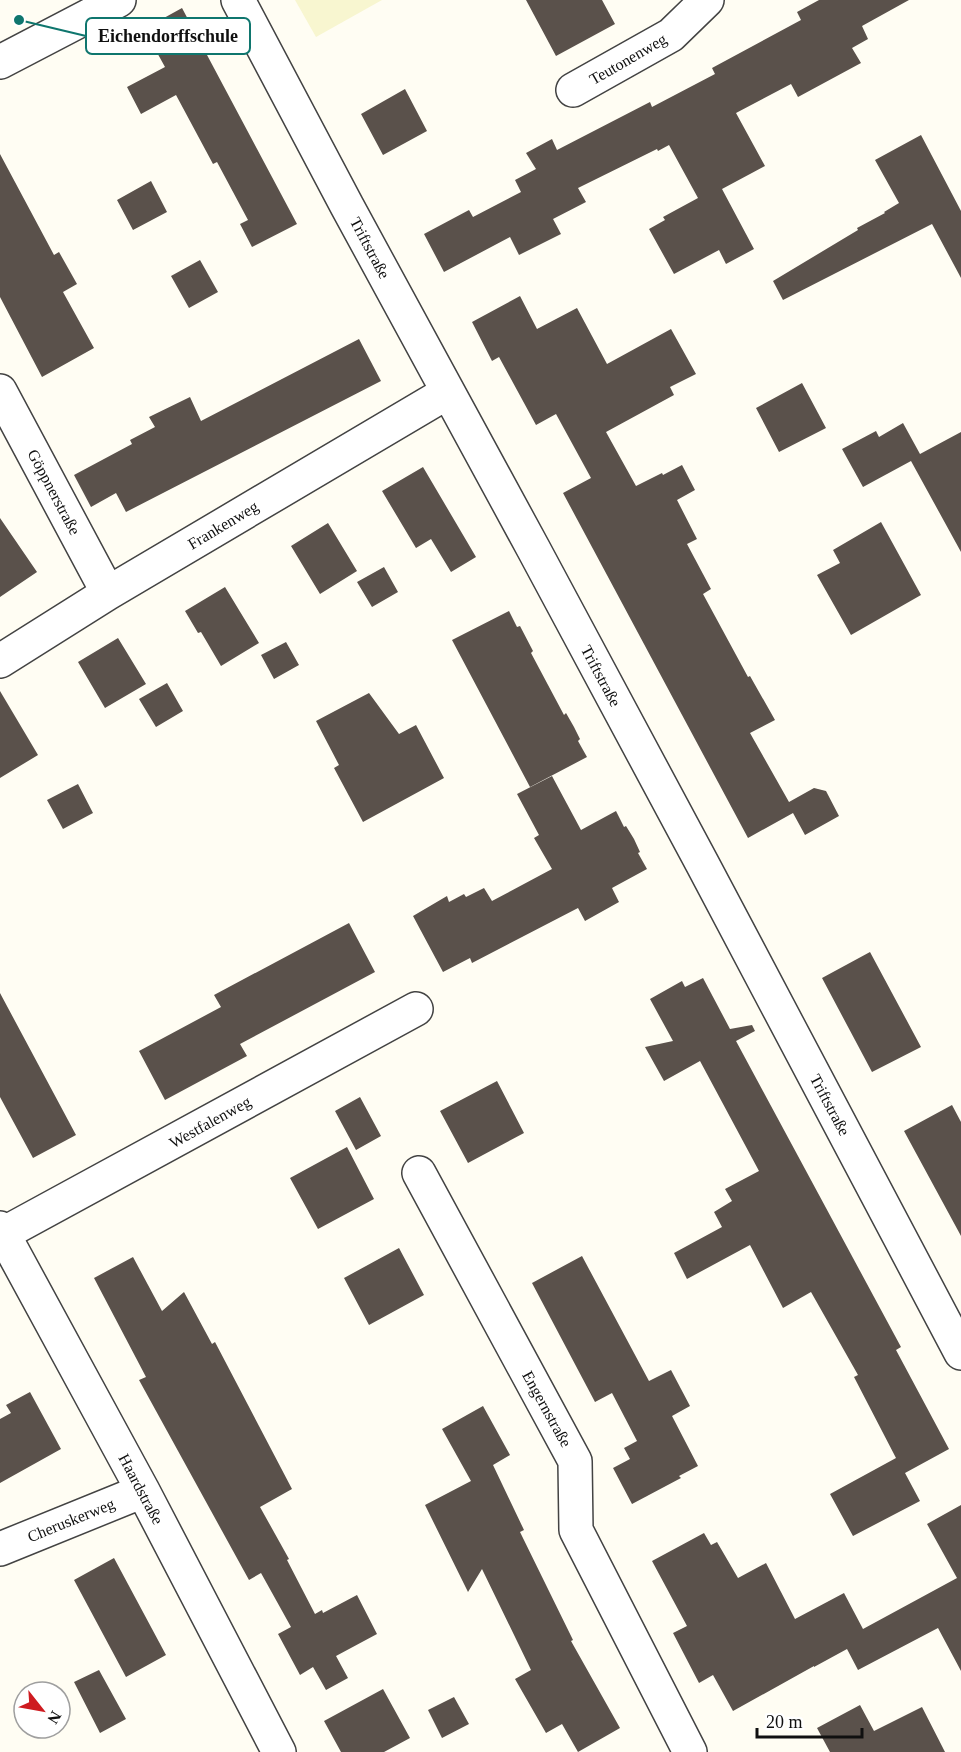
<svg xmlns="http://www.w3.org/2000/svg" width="961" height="1752" viewBox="0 0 961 1752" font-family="Georgia,serif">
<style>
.farmland{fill:#f8f6d0}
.building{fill:#5a514b}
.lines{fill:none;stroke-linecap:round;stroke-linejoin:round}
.minor-casing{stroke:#434343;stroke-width:36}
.minor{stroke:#fff;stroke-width:33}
.labels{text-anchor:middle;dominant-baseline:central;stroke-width:6;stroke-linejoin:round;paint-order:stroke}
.street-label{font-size:16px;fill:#101010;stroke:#fff}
.leader{fill:none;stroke:#0f766e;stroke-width:2}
.callout-dot{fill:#0f766e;stroke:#fff;stroke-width:2}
.callout{fill:#fff;stroke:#0f766e;stroke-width:2}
.callout-label{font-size:18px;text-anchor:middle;font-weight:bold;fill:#101010}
</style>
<rect width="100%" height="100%" fill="#fffdf3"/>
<path class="farmland" d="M 295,0 L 382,0 L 316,37 Z"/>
<path class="building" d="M 526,0 L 602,0 L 615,24 L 556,56 Z
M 819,0 L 909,0 L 862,26 L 868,39 L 852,48 L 861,63 L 798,97 L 791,84 L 736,113 L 765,166 L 722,189 L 754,249 L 726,264 L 719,250 L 674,274 L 649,229 L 665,220 L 663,217 L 698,198 L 669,145 L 658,151 L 657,149 L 578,188 L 586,202 L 553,219 L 561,234 L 519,255 L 510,237 L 444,272 L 424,234 L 469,210 L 473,217 L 521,192 L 515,180 L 536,169 L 526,153 L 552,139 L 557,150 L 650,102 L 652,107 L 715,74 L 712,68 L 801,20 L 797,12 Z
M 182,8 L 297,224 L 252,247 L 240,224 L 248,220 L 217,162 L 213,164 L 176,95 L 141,114 L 127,87 L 165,67 L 144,29 Z
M 405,89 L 427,131 L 383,155 L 361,114 Z
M 921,135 L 961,211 L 961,278 L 932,224 L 783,300 L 773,281 L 858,230 L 857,228 L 885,213 L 884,212 L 899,203 L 875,160 Z
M 0,154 L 54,255 L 59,252 L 77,284 L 63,292 L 94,348 L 42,377 L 0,297 Z
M 151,181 L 167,212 L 133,230 L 117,200 Z
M 200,260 L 218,292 L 189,308 L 171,276 Z
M 520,296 L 537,329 L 577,308 L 607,364 L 671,329 L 696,374 L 670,387 L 674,395 L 606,432 L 636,486 L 662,473 L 663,475 L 682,465 L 695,490 L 677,500 L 697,539 L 687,544 L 711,589 L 703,594 L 748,677 L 750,676 L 775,720 L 750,733 L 789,802 L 814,788 L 826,791 L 839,816 L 805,835 L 793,813 L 748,838 L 563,493 L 591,478 L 556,414 L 536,425 L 499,357 L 492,361 L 472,322 Z
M 359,339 L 381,381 L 126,512 L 116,493 L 91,507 L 74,475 L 132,444 L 130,440 L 155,427 L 149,417 L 190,397 L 201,421 Z
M 802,383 L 826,428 L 779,452 L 756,408 Z
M 903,423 L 920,454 L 961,432 L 961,552 L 911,461 L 863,487 L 842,449 L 876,431 L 879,437 Z
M 423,467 L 476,557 L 451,572 L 431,539 L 416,548 L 382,491 Z
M 0,518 L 37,572 L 0,597 Z
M 881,522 L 921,595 L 851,635 L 817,575 L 840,563 L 833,550 Z
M 328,523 L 357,571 L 320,594 L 291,546 Z
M 384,567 L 398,592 L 372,607 L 357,582 Z
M 225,587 L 259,643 L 221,666 L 201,632 L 198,633 L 185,611 Z
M 509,611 L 517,627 L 520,626 L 533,651 L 531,653 L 564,715 L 566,713 L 574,727 L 580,739 L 578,741 L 587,757 L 530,787 L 452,640 Z
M 118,638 L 146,684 L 105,708 L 78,662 Z
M 286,642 L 299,665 L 274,679 L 261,655 Z
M 167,683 L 183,711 L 156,727 L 139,699 Z
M 0,691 L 38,755 L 0,778 Z
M 369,693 L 399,734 L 416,725 L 444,778 L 363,822 L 334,768 L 339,765 L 316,721 Z
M 552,776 L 581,830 L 616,811 L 624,827 L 626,826 L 634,839 L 640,852 L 638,853 L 647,869 L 612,888 L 619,902 L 585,921 L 578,908 L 472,963 L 470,958 L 443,972 L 413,916 L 447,896 L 449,902 L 464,894 L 466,897 L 484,888 L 492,901 L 552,869 L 534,838 L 539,835 L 517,794 Z
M 78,784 L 93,813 L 63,829 L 47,800 Z
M 349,923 L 375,972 L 240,1044 L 247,1056 L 165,1100 L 139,1051 L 221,1007 L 214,995 Z
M 870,952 L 921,1047 L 872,1072 L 822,978 Z
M 703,978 L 730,1029 L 752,1025 L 755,1031 L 736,1041 L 901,1347 L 896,1350 L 949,1449 L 905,1473 L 920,1501 L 853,1536 L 830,1494 L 896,1458 L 854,1377 L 858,1375 L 811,1292 L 783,1308 L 750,1245 L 687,1279 L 674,1253 L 722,1227 L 714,1212 L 732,1201 L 725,1189 L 759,1171 L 700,1061 L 664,1081 L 645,1047 L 673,1041 L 650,999 L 682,981 L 685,987 Z
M 0,993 L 76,1135 L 33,1158 L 0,1097 Z
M 497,1081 L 524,1133 L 468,1163 L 440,1111 Z
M 360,1097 L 381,1136 L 356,1150 L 335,1111 Z
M 952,1105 L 961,1122 L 961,1236 L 904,1131 Z
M 347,1147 L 374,1199 L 318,1229 L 290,1178 Z
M 399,1248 L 424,1295 L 369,1325 L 344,1278 Z
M 582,1256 L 649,1381 L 671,1370 L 690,1406 L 672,1416 L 698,1466 L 679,1476 L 681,1478 L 632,1504 L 613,1468 L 630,1459 L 624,1448 L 637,1441 L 612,1393 L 595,1402 L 532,1283 Z
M 133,1257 L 162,1311 L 184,1292 L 212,1344 L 215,1342 L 292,1489 L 260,1507 L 289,1559 L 287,1560 L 315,1614 L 322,1610 L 323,1613 L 357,1595 L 377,1634 L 336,1656 L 348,1678 L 326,1690 L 313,1667 L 300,1675 L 278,1634 L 291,1627 L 261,1573 L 249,1580 L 139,1380 L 146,1377 L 94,1278 Z
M 30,1392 L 61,1449 L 0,1483 L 0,1419 L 11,1413 L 6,1405 Z
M 483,1406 L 510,1455 L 493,1465 L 524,1530 L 520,1532 L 573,1640 L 571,1641 L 620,1728 L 578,1752 L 562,1724 L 546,1733 L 515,1679 L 531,1670 L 482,1569 L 468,1592 L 425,1505 L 471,1481 L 442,1429 Z
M 961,1505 L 961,1671 L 938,1628 L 858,1670 L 847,1649 L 814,1667 L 814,1666 L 733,1711 L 713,1675 L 699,1683 L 673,1633 L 687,1626 L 652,1561 L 704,1533 L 711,1545 L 717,1542 L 738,1578 L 766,1563 L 795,1619 L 844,1593 L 863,1629 L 957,1578 L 927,1524 Z
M 114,1558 L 166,1655 L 126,1677 L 74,1580 Z
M 99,1670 L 126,1719 L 100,1733 L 74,1682 Z
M 383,1689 L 410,1738 L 384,1752 L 341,1752 L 324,1721 Z
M 454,1697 L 469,1724 L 442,1738 L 428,1710 Z
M 860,1705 L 874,1731 L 922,1707 L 945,1752 L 830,1752 L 817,1728 Z"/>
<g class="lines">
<g class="minor-casing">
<path id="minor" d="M 238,0 L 347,206 L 533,548 L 703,865 L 961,1353
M 0,62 L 119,0
M 573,90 L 671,35 L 707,0
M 0,391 L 108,593
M 0,661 L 108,593 L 448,392
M 419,1173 L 575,1461 L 576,1530 L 690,1752
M 0,1228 L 143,1491 L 279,1752
M 3,1234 L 416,1009
M 0,1549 L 143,1491"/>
</g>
<use href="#minor" class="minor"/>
</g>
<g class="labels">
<g class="street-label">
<text transform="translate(628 59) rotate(-30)">Teutonenweg</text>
<text transform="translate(370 248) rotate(62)">Triftstraße</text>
<text transform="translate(54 492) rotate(62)">Göppnerstraße</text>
<text transform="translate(223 525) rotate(-31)">Frankenweg</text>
<text transform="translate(601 676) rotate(62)">Triftstraße</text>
<text transform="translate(830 1105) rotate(62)">Triftstraße</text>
<text transform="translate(210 1122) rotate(-29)">Westfalenweg</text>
<text transform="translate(547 1409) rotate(61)">Engernstraße</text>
<text transform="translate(141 1489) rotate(62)">Haardstraße</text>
<text transform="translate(71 1520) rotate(-22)">Cheruskerweg</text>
</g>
</g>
<path class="leader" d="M19 20L86 36"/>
<circle class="callout-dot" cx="19" cy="20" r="6"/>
<rect class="callout" x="86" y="18" width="164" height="36" rx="6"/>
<g class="callout-label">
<text x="168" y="42">Eichendorffschule</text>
</g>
<g transform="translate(42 1710) rotate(121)"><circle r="28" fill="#ffffff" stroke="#9f9f9f" stroke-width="1.5"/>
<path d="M0-4.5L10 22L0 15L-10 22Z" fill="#ce1b20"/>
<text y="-9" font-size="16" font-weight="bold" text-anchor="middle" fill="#101010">N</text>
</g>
<path d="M757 1728v9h105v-9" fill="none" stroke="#101010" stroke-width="3"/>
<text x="766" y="1728" font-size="18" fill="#101010" stroke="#ffffff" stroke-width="4.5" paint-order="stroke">20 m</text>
</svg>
